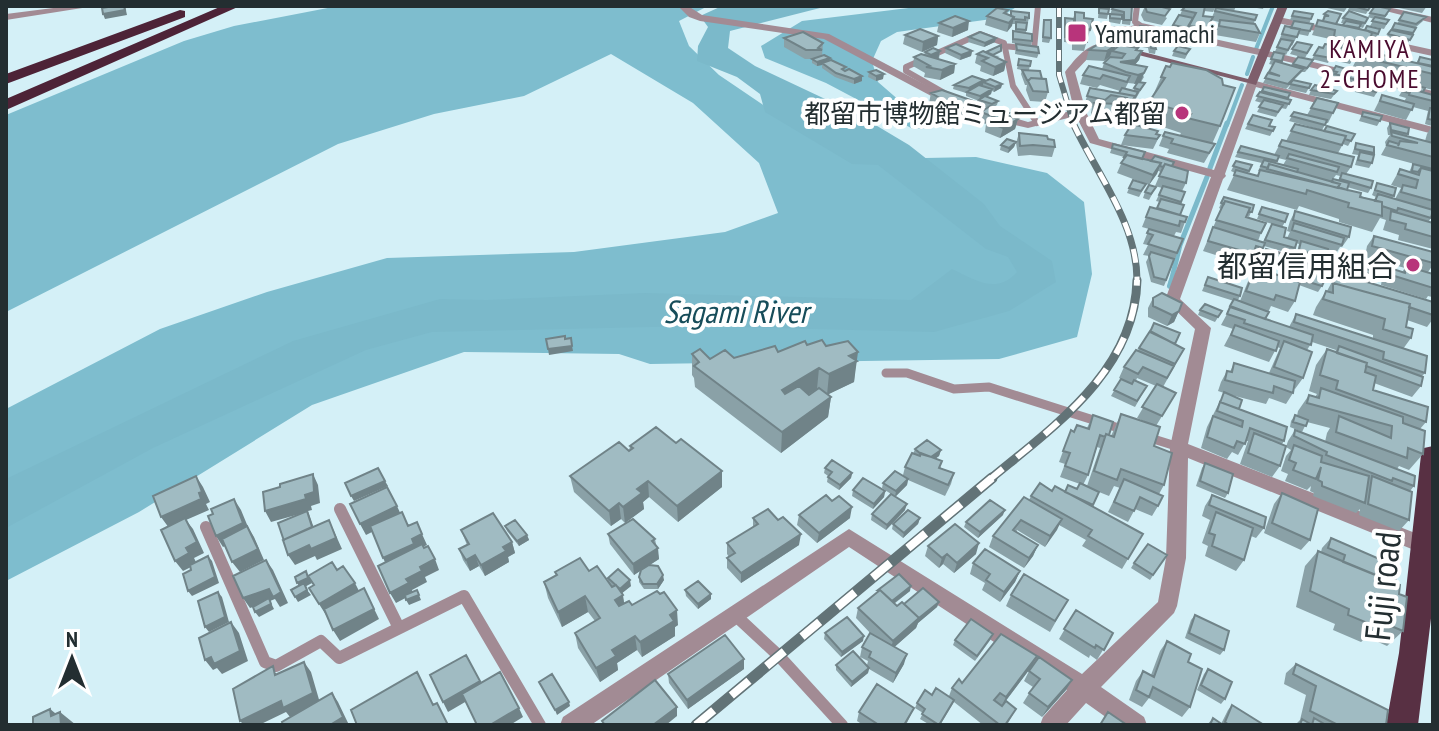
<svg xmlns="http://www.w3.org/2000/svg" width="1439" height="731" viewBox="0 0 1439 731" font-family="'PT Sans Narrow','Noto Sans JP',sans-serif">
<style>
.forest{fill:#7ebdce}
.water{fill:#7bb9ca}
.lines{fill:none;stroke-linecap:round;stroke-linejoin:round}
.stream-far2{stroke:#7bb9ca;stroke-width:4}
.stream-far1{stroke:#7bb9ca;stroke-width:5}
.stream{stroke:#7bb9ca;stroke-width:6}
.service-far2{stroke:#a28b94;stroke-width:6}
.service-far1{stroke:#a28b94;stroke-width:9}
.service{stroke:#a28b94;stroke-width:12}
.minor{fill:#a28b94;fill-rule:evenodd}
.tertiary{fill:#a28b94;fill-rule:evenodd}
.secondary{fill:#7e5e6b;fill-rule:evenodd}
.trunk{fill:#583043;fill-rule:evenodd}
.motorway{fill:#4d2337;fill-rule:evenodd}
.rail-far3-casing{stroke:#627377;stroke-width:6}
.rail-far2-casing{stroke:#627377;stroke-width:7}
.rail-far1-casing{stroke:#627377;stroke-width:9}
.rail-casing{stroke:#627377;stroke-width:11}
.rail-far3{stroke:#fff;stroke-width:4;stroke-dasharray:11;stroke-linecap:butt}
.rail-far2{stroke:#fff;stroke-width:5;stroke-dasharray:14;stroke-linecap:butt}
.rail-far1{stroke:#fff;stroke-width:6;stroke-dasharray:18;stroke-linecap:butt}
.rail{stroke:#fff;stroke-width:8;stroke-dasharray:23;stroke-linecap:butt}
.wall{fill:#8aa1a7;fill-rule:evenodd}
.shaded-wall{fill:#708388}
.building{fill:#a0bbc2;stroke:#708388;stroke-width:2}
.poi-dot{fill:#b8347b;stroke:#fff;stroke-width:3}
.labels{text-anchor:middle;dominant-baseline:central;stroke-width:8;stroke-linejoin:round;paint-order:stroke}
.far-poi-label{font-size:26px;fill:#232e31;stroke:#fff;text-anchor:start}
.far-neighbourhood-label{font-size:26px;letter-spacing:2px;fill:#4a0b2e;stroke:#fff}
.poi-label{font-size:30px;fill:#232e31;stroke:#fff;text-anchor:end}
.water-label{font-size:32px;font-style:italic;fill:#174d5a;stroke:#fff}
.near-street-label{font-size:36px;fill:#232e31;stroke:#fff}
</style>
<rect width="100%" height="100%" fill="#d4f0f7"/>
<path class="forest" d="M 338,6 L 708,6 L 679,21 L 689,46 L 719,75 L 794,126 L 874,159 L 976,157 L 1047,173 L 1084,202 L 1092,274 L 1077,337 L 999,359 L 650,364 L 619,354 L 464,352 L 312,405 L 139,512 L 6,581 L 6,409 L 160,329 L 267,292 L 387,258 L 574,252 L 725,232 L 778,213 L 759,163 L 693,103 L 611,54 L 524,96 L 434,114 L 338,144 L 6,312 L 6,115 L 184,41 L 234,26 Z
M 925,6 L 1018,6 L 999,18 L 897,32 L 881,41 L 872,61 L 878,82 L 931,128 L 913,129 L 826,83 L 765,58 L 761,46 L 802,21 Z"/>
<path class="water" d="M 722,6 L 828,6 L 730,31 L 728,48 L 755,66 L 857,114 L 909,145 L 984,204 L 1000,226 L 1052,261 L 1056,282 L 1009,311 L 934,332 L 695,326 L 432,332 L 366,350 L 153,448 L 6,528 L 6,479 L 293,341 L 440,299 L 486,300 L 645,293 L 911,300 L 952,269 C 975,280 997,295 1017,272 L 1008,257 L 986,249 L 878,165 L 852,164 L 765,112 L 760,94 L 737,77 L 697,61 L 698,46 L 708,27 L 700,16 Z"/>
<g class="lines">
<path class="stream-far2" d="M 1256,49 L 1273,6
M 1247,74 L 1253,57
M 1227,125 L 1242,85"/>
<path class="stream-far1" d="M 1210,168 L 1227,123
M 1171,282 L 1180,245 L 1207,177"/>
<path class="stream" d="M 1170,286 L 1172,280"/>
<path class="service-far2" d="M 1137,6 L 1135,22 L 1141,26 L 1264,53
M 1278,20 L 1326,30
M 1360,37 L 1433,53
M 1103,45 L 1105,30 L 1132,29
M 1004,46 L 1034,49 L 1038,6
M 1135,53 L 1132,29 L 1136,28
M 948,95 L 906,71 L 906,67 L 980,34 L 1004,43 L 1013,86 L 1037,123"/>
<path class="service-far1" d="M 886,373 L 907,373 L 954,389 L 989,387 L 1125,430
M 1147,437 L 1179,447"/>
<path class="service" d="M 340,509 L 399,628
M 206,527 L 265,662 L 276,666 L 321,641 L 339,658 L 464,596 L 540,725
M 735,615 L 779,656 L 842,725"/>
<path class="minor" d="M 678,6 L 688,6 L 702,15 L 829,34 L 943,94 L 1018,119 L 1028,122 L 1074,110 L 1065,72 C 1076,58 1087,43 1106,43 L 1106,47 L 1092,54 L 1075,72 L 1086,112 L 1099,139 L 1214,170 L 1247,83 L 1252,80 L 1433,127 L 1433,134 L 1256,87 L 1225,174 L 1226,176 L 1223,179 L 1180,299 L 1211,328 L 1188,444 L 1433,540 L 1433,552 L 1426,554 L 1419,552 L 1188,458 L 1186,558 L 1177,606 L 1174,613 L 1101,687 L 1144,717 L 1147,725 L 1117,725 L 1086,703 L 1066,725 L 1040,725 L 1043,717 L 1067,690 L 849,547 L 591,725 L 560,725 L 563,717 L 849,529 L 1082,674 L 1158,602 L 1166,558 L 1170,447 L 1195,329 L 1165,300 L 1211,177 L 1090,143 L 1076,116 L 1028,128 L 1011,124 L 935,98 L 824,39 L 700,21 L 689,17 Z
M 1264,50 L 1433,91 L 1433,97 L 1260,55 L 1260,51 Z
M 1278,251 L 1368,279 L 1370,282 L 1363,286 L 1273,258 L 1271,255 L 1273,252 Z"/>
<path class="tertiary" d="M 69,6 L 95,6 L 6,20 L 6,14 Z
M 1366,6 L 1383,6 L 1433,17 L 1433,23 Z"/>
<path class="secondary" d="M 1278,6 L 1288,6 L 1256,85 L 1115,49 L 1120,46 L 1248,79 Z"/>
<path class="trunk" d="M 1433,446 L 1433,602 L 1418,725 L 1386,725 L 1399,653 L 1421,455 L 1424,448 Z"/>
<path class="motorway" d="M 222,6 L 240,6 L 6,110 L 6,99 Z
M 180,10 L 185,11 L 185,17 L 6,84 L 6,74 Z"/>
<g class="rail-far3-casing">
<path id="rail-far3" d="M 1059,6 L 1059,75 L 1074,125"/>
</g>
<g class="rail-far2-casing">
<path id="rail-far2" d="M 1073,123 C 1096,173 1138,224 1137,282"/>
</g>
<g class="rail-far1-casing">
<path id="rail-far1" d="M 989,480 C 1053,427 1135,371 1137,280"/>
</g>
<g class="rail-casing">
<path id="rail" d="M 696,725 L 992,478"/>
</g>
<use href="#rail-far3" class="rail-far3"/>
<use href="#rail-far2" class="rail-far2"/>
<use href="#rail-far1" class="rail-far1"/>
<use href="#rail" class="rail"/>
</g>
<path class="wall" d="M 1132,6 L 1131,20 L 1130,25 L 1122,24 L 1122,17 L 1120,24 L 1109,22 L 1109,18 L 1112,9 Z
M 1145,6 L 1167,18 L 1162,25 L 1144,21 L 1141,15 Z
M 1184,6 L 1216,6 L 1213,12 L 1204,11 L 1203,16 L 1212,17 L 1216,8 L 1222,9 L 1223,6 L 1236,6 L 1234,11 L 1257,15 L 1254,23 L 1260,33 L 1256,42 L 1215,35 L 1219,22 L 1211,20 L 1204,37 L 1185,35 L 1188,27 L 1185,32 L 1171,29 L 1173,25 L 1180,15 Z
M 1245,6 L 1264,6 L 1263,9 Z
M 1324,6 L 1348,6 L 1344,12 L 1323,7 Z
M 1350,6 L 1371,6 L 1366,14 L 1348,10 Z
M 1390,6 L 1427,6 L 1422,13 Z
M 1099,8 L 1109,9 L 1107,19 L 1098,18 Z
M 1008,10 L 1007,14 L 1010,15 L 1029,18 L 1028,22 L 1025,22 L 1026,30 L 1026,33 L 1032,41 L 1031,46 L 1012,43 L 1012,35 L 1013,31 L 1015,31 L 1015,24 L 1012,24 L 1007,32 L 985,25 L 987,16 Z
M 1294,11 L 1313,14 L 1309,24 L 1313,24 L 1308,36 L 1298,34 L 1292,46 L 1291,45 L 1286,55 L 1284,54 L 1281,63 L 1292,66 L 1298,57 L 1311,65 L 1305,72 L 1302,72 L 1294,80 L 1311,84 L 1306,93 L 1288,89 L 1291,84 L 1286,89 L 1263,83 L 1273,65 L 1269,64 L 1279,43 L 1278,43 L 1285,26 L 1291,28 L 1294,21 L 1290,20 Z
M 1328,11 L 1336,24 L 1343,25 L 1345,24 L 1341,23 L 1343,18 L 1368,18 L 1363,28 L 1360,27 L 1359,28 L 1378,34 L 1376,39 L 1370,38 L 1364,51 L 1416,63 L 1420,57 L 1433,60 L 1433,90 L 1425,88 L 1423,92 L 1433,95 L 1433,169 L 1381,155 L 1386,146 L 1385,142 L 1390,135 L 1388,135 L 1387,128 L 1390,123 L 1408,134 L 1407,136 L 1425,141 L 1427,134 L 1432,126 L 1425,124 L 1428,111 L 1413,107 L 1406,120 L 1374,111 L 1382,95 L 1404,102 L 1406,98 L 1399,96 L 1402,91 L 1409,84 L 1351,70 L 1361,51 L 1351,50 L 1349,54 L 1353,59 L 1350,64 L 1332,60 L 1338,48 L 1336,47 L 1328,63 L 1312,59 L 1319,47 L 1323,48 L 1330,45 L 1330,39 L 1312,35 L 1318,20 L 1322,21 L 1324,14 Z
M 1075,12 L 1084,18 L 1090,30 L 1084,51 L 1072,50 L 1072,43 L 1064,42 L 1064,23 L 1065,18 L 1073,19 Z
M 1404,12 L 1423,21 L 1415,28 L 1413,35 L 1407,44 L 1385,39 L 1392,29 L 1397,24 Z
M 1370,13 L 1388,14 L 1384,19 L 1389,20 L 1384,29 L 1370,26 L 1374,19 L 1368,17 Z
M 1044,20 L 1051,38 L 1049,43 L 1042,42 Z
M 939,23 L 968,30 L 952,37 L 937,32 Z
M 1140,26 L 1155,44 L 1159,32 L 1176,36 L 1172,47 L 1155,44 L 1156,49 L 1155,54 L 1149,53 L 1148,48 L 1142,47 L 1139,42 L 1141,38 L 1139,31 Z
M 905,35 L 938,36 L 937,45 L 922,52 L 903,44 Z
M 969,37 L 995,42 L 984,47 L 968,42 Z
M 784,38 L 823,43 L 822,56 L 830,58 L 829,61 L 845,70 L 862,76 L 862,81 L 854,84 L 835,77 L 822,68 L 822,65 L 817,66 L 812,63 L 812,59 L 805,59 L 784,47 Z
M 1115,42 L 1114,45 L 1116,45 L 1114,49 L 1138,48 L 1137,50 L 1142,51 L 1139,60 L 1135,65 L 1144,77 L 1141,82 L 1145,83 L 1127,114 L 1129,117 L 1126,127 L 1094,124 L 1091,113 L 1092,107 L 1084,106 L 1087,96 L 1119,93 L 1120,91 L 1100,85 L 1097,88 L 1080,84 L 1083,75 L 1102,69 L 1104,63 L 1110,56 L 1104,61 L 1086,60 L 1089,50 ZM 1128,83 L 1137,84 L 1133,91 L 1125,89 Z
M 1297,42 L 1312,45 L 1305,58 L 1290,54 Z
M 1016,44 L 1039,53 L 1037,58 L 1015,54 Z
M 946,48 L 972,51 L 971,56 L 960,60 L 945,53 Z
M 1190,49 L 1185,59 L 1172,56 L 1174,51 Z
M 940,51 L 939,59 L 955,64 L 954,73 L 940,80 L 924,77 L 925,73 L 913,66 L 914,57 L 924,55 L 925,52 Z
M 977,54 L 1000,56 L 997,57 L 1006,62 L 1004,71 L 993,76 L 980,71 L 981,66 L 975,63 Z
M 1019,59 L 1031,61 L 1029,70 L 1042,79 L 1048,92 L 1045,102 L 1030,101 L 1026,90 L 1027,85 L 1025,85 L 1021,74 L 1022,70 L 1017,69 Z
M 1166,66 L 1220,126 L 1212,144 L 1215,144 L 1204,163 L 1167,153 L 1169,149 L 1159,146 L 1163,136 L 1180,135 L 1181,133 L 1142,120 Z
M 1336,66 L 1350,70 L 1342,82 L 1333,79 L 1334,76 L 1331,75 Z
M 869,72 L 883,79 L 876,81 L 868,77 Z
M 1360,75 L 1354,85 L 1344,82 L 1346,77 Z
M 1364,75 L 1376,86 L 1380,87 L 1374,97 L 1355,92 Z
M 984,80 L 983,82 L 1002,84 L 1001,88 L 994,92 L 992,91 L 991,94 L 987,97 L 998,101 L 997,105 L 994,107 L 1009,113 L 1008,116 L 1018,119 L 1015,129 L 1000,138 L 985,132 L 986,124 L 979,122 L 981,112 L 987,108 L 978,105 L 979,101 L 966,96 L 966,93 L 953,89 L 954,85 Z
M 1264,87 L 1290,93 L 1287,99 L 1291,100 L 1286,109 L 1281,108 L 1276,117 L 1257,112 L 1262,103 L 1255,101 Z
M 1311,90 L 1337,91 L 1331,99 L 1309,95 Z
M 931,93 L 976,102 L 975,104 L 977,105 L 975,115 L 961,120 L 929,103 Z
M 1317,98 L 1338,103 L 1328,123 L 1326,123 L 1322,130 L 1289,121 L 1294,112 L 1307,115 Z
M 1363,112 L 1380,121 L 1377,126 L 1359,121 Z
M 1253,115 L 1269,126 L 1275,127 L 1270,136 L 1245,129 Z
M 1295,124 L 1324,131 L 1355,134 L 1348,146 L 1343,144 L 1338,153 L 1351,167 L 1346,174 L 1371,188 L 1368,193 L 1347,187 L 1347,190 L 1360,195 L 1363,197 L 1374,200 L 1376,197 L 1372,195 L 1377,183 L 1394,196 L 1392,198 L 1395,199 L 1401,188 L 1391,185 L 1400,169 L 1409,172 L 1413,164 L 1433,169 L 1433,214 L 1429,221 L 1433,223 L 1433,249 L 1398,240 L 1399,235 L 1383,230 L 1386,220 L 1380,218 L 1372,232 L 1339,222 L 1339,219 L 1299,206 L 1297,210 L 1227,190 L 1235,173 L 1231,171 L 1236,161 L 1252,165 L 1248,173 L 1257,176 L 1260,171 L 1258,171 L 1262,163 L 1235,157 L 1241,146 L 1274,155 L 1282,140 L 1286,141 ZM 1278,158 L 1286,160 L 1283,165 L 1276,163 ZM 1336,175 L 1340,176 L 1338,181 L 1333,179 Z
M 1019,133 L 1048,139 L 1055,147 L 1052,157 L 1030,155 L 1018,156 L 1016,143 Z
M 1156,134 L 1160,135 L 1153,149 L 1121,145 L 1125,135 Z
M 1016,142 L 1014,147 L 1008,153 L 1000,150 L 1001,145 Z
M 1356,143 L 1374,153 L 1372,163 L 1369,168 L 1355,165 L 1358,155 L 1352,154 Z
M 1113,144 L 1142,159 L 1172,166 L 1186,183 L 1182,191 L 1185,192 L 1180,204 L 1180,215 L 1185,222 L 1181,233 L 1176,232 L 1174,236 L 1183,239 L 1164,286 L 1151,282 L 1146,262 L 1149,256 L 1143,255 L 1148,245 L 1143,244 L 1149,229 L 1142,227 L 1146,217 L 1157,209 L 1160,202 L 1156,201 L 1162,188 L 1155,186 L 1161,172 L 1158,171 L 1149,185 L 1146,184 L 1139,197 L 1127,193 L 1129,188 L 1141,182 L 1117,173 L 1124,157 L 1110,153 Z
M 1156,187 L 1149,200 L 1143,198 L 1145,192 Z
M 1224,197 L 1254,205 L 1249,217 L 1247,216 L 1261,233 L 1258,241 L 1263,242 L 1272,224 L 1257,219 L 1262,207 L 1285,222 L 1282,227 L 1284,237 L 1287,238 L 1290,232 L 1287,231 L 1290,221 L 1295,211 L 1349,237 L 1342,247 L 1340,247 L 1335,255 L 1328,253 L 1327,258 L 1323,263 L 1296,256 L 1299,244 L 1296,243 L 1292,254 L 1264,246 L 1257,259 L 1251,257 L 1247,265 L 1203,251 L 1221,209 L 1219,208 Z
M 1374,236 L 1433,252 L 1433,265 L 1428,272 L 1433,274 L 1433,296 L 1432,297 L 1428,296 L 1426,299 L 1381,285 L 1382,279 L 1390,268 L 1402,272 L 1405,268 L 1365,257 L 1367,246 Z
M 1266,249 L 1296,264 L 1293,269 L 1261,259 Z
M 1301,261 L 1322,286 L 1318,292 L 1299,285 L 1295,301 L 1288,312 L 1271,306 L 1265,319 L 1289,327 L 1296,314 L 1373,339 L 1373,335 L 1313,315 L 1316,307 L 1326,291 L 1327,291 L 1334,278 L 1342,280 L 1344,275 L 1433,302 L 1433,319 L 1427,327 L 1407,320 L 1406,327 L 1411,338 L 1403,349 L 1425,373 L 1422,376 L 1421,386 L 1412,397 L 1374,383 L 1373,390 L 1426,422 L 1420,429 L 1423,454 L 1409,470 L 1399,466 L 1397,469 L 1414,486 L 1410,491 L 1409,520 L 1399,531 L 1359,515 L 1360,509 L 1356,513 L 1313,496 L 1314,493 L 1310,491 L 1311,486 L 1307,490 L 1285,481 L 1288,474 L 1281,471 L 1286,456 L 1291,450 L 1286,447 L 1288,441 L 1295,430 L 1325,442 L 1327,433 L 1330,428 L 1307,422 L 1302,432 L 1290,427 L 1291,421 L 1295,415 L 1297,416 L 1298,411 L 1309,395 L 1315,397 L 1317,394 L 1309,391 L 1316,365 L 1327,349 L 1335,352 L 1336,350 L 1312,342 L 1307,350 L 1303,378 L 1295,389 L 1294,388 L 1293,393 L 1286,404 L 1269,398 L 1266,404 L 1227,394 L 1239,409 L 1284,441 L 1282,444 L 1280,466 L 1272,477 L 1240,464 L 1248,441 L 1246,441 L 1238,455 L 1232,452 L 1227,459 L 1201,448 L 1207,427 L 1224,393 L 1218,391 L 1221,382 L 1227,371 L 1230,372 L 1234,363 L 1269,373 L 1280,348 L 1277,347 L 1269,362 L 1224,346 L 1233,329 L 1221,325 L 1234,301 L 1202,291 L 1208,277 L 1240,296 L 1238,300 L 1240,301 L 1249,279 L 1255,268 L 1300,282 L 1303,272 L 1296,270 Z
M 1360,267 L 1380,277 L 1376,283 L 1356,276 Z
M 1153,298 L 1182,303 L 1174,322 L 1167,326 L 1148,317 L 1148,308 Z
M 1200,310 L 1222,311 L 1215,322 L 1198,315 Z
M 1150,332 L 1184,349 L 1163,387 L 1176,393 L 1156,426 L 1154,446 L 1164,485 L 1159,494 L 1158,506 L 1152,516 L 1135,509 L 1128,522 L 1108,512 L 1120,488 L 1114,486 L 1109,496 L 1099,492 L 1092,507 L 1143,534 L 1122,569 L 1082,546 L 1086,540 L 1059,525 L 1045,547 L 1017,530 L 1016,532 L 1038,545 L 1033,556 L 1024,568 L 989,547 L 993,536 L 1029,500 L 1031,496 L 1052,491 L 1065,492 L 1077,489 L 1080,484 L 1060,477 L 1065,464 L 1059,462 L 1071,430 L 1074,431 L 1087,428 L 1093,415 L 1109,435 L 1111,436 L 1121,414 L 1146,422 L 1137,418 L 1156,386 L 1137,378 L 1136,381 L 1147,386 L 1135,407 L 1111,396 L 1121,379 L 1119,378 L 1124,367 L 1138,350 ZM 1097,447 L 1100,448 L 1087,486 L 1083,485 L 1088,475 Z
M 807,345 L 826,346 L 856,360 L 854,382 L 828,394 L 831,397 L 828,417 L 781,453 L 695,387 L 694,378 L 692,375 L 692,354 L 710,359 L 734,358 L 778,352 Z
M 676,443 L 722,471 L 722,487 L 678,522 L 649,497 L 643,502 L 644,509 L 625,523 L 621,519 L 611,526 L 574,492 L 570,476 L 629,451 L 630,446 Z
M 915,449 L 941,450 L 939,456 L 935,459 L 941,468 L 954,473 L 951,484 L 945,496 L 908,480 L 907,485 L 895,497 L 905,510 L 886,530 L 871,520 L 872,514 L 891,494 L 882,488 L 883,483 L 903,475 L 905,467 L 913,454 Z
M 1205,463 L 1228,493 L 1225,498 L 1196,486 L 1202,468 Z
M 825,468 L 852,473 L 851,478 L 839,490 L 827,482 L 828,476 L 824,473 Z
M 853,490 L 885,491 L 884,497 L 873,509 L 852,496 Z
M 1282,493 L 1310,540 L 1301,550 L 1264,533 L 1274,504 Z
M 1212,495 L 1264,528 L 1256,538 L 1251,536 L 1244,560 L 1236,571 L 1205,556 L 1208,546 L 1202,543 L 1210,520 L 1202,516 L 1205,506 Z
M 799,515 L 850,518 L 817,543 L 797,525 Z
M 1003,515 L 978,538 L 964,527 L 966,522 Z
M 753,518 L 799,545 L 741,583 L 727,568 L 727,558 L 729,557 L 727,554 L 727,543 L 753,527 Z
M 920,518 L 918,524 L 903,538 L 892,529 L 893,524 Z
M 505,526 L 527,535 L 529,540 L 519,546 L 507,531 Z
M 461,530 L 512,542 L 515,553 L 508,557 L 509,562 L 485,576 L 479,566 L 470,571 L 463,560 L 459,549 L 467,545 Z
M 608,534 L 655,539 L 659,559 L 650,565 L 664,580 L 658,589 L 644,589 L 639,582 L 639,577 L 641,570 L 634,575 L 610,544 Z
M 1331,538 L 1395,583 L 1399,594 L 1403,631 L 1387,646 L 1367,637 L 1361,642 L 1333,630 L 1335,624 L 1296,607 L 1305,566 L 1318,551 L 1321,552 L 1322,548 Z
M 928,546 L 976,554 L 954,573 L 943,564 L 939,568 L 925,556 Z
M 1167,555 L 1150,580 L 1131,568 L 1134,563 Z
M 973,563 L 1020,571 L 1015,582 L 1000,602 L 982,590 L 985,583 L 970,574 Z
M 589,571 L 608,583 L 608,578 L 631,586 L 622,593 L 624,603 L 632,605 L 678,625 L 675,627 L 675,636 L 642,657 L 637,650 L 617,663 L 618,670 L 600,682 L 578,648 L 575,633 L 595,621 L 588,612 L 562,627 L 548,598 L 544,582 L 556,576 L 555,572 Z
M 685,590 L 711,599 L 698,609 L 686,596 Z
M 878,590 L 910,591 L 894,604 L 897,606 L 904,604 L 939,602 L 937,607 L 918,623 L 916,628 L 894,647 L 904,664 L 893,683 L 869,669 L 868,673 L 851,687 L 836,670 L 836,665 L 867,665 L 868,661 L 860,657 L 862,647 L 872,635 L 856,618 L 858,608 L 878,592 Z
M 1011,595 L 1068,600 L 1050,632 L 1006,606 Z
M 1076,610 L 1113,633 L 1097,660 L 1090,655 L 1089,658 L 1059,639 Z
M 1195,615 L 1224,650 L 1220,655 L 1185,638 L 1191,620 Z
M 825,633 L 863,641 L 841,657 L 824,639 Z
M 991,639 L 975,661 L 953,645 L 955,640 Z
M 1167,641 L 1188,662 L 1190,707 L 1182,717 L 1149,698 L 1142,707 L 1129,700 L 1136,681 L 1143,671 L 1151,675 L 1160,651 Z
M 1037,656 L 1032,666 L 1002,706 L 1016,709 L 1007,725 L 983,725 L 954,702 L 940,725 L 930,725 L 920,719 L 923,713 L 915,708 L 917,703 L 932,695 L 949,696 L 952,688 L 962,683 Z
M 1296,664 L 1386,725 L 1295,725 L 1300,720 L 1306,695 L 1284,684 L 1286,673 Z
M 744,669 L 688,709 L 669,683 L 668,674 Z
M 1208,669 L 1225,699 L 1221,704 L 1197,690 L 1204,674 Z
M 1029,671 L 1072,680 L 1066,690 L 1042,717 L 1023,703 L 1033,687 L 1024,681 Z
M 1232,705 L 1264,725 L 1207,725 L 1213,718 L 1221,724 L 1228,710 Z
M 914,708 L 906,725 L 863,725 L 857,721 L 859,712 Z"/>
<path class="shaded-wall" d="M 125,6 L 127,15 L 105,19 L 103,14 Z
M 1014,17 L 1012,26 L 1007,32 L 1009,23 Z
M 969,21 L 968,30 L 952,37 L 953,28 Z
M 938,36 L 937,45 L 922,52 L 923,42 Z
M 996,38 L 995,42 L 984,47 L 985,43 Z
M 1115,42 L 1113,47 L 1116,45 L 1114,51 L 1112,51 L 1110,56 L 1104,61 L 1107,51 Z
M 940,51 L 938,60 L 929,64 L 931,55 Z
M 972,51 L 971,56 L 960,60 L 961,55 Z
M 1142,51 L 1139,60 L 1131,69 L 1120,62 Z
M 830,58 L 829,63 L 822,63 L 822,65 L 817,66 L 817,62 Z
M 1006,62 L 1004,71 L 993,76 L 995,67 Z
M 955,64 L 954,73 L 940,80 L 942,70 Z
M 1147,67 L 1140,83 L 1134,84 L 1138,75 Z
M 884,74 L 883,79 L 876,81 L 876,76 Z
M 862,76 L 862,81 L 854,84 L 854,79 Z
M 984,80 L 983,85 L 968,93 L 969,88 Z
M 1002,84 L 1001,88 L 994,92 L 995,87 Z
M 992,89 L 991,94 L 979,101 L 980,96 Z
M 976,102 L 975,106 L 977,105 L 975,115 L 961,120 L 963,111 Z
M 1018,119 L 1015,129 L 1000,138 L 1003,128 Z
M 1016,142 L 1014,147 L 1008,153 L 1009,148 Z
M 1161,163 L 1157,174 L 1149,185 L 1153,175 Z
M 1179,311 L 1174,322 L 1167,326 L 1172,315 Z
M 572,346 L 573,351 L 549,355 L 548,349 Z
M 858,352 L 854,382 L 827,395 L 829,374 L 849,356 Z
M 819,368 L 817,389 L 781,411 L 782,390 Z
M 831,397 L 828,417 L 781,453 L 782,432 Z
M 941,450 L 939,456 L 926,465 L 928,460 Z
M 722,471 L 722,487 L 678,522 L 677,506 Z
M 852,473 L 851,478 L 839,490 L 840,485 Z
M 313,474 L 318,485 L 320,503 L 311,506 L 312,510 L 308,511 L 316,534 L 287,547 L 307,512 L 271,522 L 265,511 L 305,495 Z
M 196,476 L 203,487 L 210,502 L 206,504 L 209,510 L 186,520 L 193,529 L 204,553 L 194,558 L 197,564 L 183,571 L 175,561 L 169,528 L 161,517 L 199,493 Z
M 908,479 L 907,485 L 895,497 L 896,491 Z
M 385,481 L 388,486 L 354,501 L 351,496 Z
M 648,481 L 649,497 L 643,502 L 644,509 L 625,523 L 623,507 L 637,489 Z
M 885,491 L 884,497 L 873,509 L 874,504 Z
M 234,499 L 241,510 L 248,527 L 254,537 L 264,560 L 240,572 L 232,562 L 250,534 L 223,547 L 216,536 Z
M 619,503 L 621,519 L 611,526 L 609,511 Z
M 907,504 L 905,510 L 886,530 L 887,525 Z
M 397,506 L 402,517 L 366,535 L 360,524 Z
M 852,507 L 850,518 L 817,543 L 819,533 Z
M 1005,510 L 1003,515 L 978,538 L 980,532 Z
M 920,518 L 918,524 L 903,538 L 904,533 Z
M 1062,519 L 1057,530 L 1045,547 L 1050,536 Z
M 329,520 L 342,549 L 317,560 L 315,556 L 295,565 L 288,555 Z
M 422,534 L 427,545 L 416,550 L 388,568 L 383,558 L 412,539 Z
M 801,534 L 799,545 L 741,583 L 741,573 Z
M 527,535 L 529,540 L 519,546 L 517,541 Z
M 512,542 L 515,553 L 508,557 L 509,562 L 485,576 L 481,565 L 503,547 Z
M 979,543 L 976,554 L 954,573 L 957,563 Z
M 1038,545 L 1033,556 L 1024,568 L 1029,558 Z
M 658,548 L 659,559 L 634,575 L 633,564 Z
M 947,554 L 943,564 L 939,568 L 942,558 Z
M 475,555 L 479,566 L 470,571 L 466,560 Z
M 208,556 L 212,561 L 219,583 L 192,596 L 188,591 Z
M 435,559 L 439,570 L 425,577 L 427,582 L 412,590 L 413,594 L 396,603 L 390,593 L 420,567 Z
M 266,560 L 273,570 L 288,603 L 280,607 L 275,599 L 270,601 L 274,609 L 259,617 L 255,612 L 270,601 L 250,608 L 243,598 Z
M 306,571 L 312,583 L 301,589 L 297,583 Z
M 1020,571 L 1015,582 L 1000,602 L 1004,592 Z
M 663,575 L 664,580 L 658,589 L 657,584 Z
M 630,580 L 631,586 L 621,594 L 620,589 Z
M 355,583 L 360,593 L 326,615 L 319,604 Z
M 911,586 L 910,591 L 889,607 L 891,602 Z
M 364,588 L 379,619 L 340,641 L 333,630 Z
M 307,590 L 311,595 L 298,602 L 295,597 Z
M 417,590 L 421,600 L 409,605 L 406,600 Z
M 218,592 L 222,597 L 229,622 L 209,632 L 205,627 Z
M 711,594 L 711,599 L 698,609 L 698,604 Z
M 623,595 L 625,610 L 617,615 L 615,600 Z
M 585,596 L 588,612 L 562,627 L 558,612 Z
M 939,602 L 937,607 L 918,623 L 916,628 L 890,651 L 893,641 Z
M 677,610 L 678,625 L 675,627 L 675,636 L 642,657 L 640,642 L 670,615 Z
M 231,622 L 239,633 L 248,661 L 222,674 L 217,668 L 213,670 L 205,660 Z
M 635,636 L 637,650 L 617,663 L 618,670 L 600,682 L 596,668 L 612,650 Z
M 864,636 L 863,641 L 841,657 L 842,652 Z
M 907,654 L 904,664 L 893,683 L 896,673 Z
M 1037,656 L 1032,666 L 1001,707 L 1006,697 Z
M 744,659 L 744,669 L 688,709 L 687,700 Z
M 304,662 L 311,672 L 320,703 L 290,717 L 286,712 L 259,725 L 244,725 L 240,721 Z
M 869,668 L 868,673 L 851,687 L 852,682 Z
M 1072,680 L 1066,690 L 1042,717 L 1048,707 Z
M 480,681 L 484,691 L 448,712 L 443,702 Z
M 332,693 L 338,702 L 349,725 L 330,725 Z
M 569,702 L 570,706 L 557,715 L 555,710 Z
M 677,707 L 677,716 L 666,725 L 653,725 Z
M 519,708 L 523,717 L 510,725 L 490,725 Z
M 50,709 L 60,717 L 60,712 L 76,725 L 61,725 L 51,716 Z"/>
<path class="building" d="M 114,6 L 124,6 L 125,10 L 103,14 L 102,8 Z
M 1114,6 L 1132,6 L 1131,20 L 1124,20 L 1124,12 L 1112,9 Z
M 1145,6 L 1158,6 L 1170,9 L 1165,16 L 1147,12 Z
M 1186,6 L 1205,6 L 1203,16 L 1213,17 L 1207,28 L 1189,26 L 1196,13 L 1182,10 Z
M 1353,6 L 1371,6 L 1368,10 Z
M 1375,6 L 1376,6 L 1390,9 L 1385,16 L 1370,13 Z
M 997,8 L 1008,10 L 1004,13 L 1014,17 L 1009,23 L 987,16 Z
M 1099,8 L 1109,9 L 1108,14 L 1099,13 Z
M 1216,8 L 1257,15 L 1255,20 L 1215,11 Z
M 1011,11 L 1029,13 L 1029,18 L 1025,17 L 1025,20 L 1014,19 L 1014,17 L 1011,16 Z
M 1294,11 L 1313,14 L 1311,19 L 1292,16 Z
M 1328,11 L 1341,14 L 1336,24 L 1323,21 L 1325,16 L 1329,16 L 1324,14 Z
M 1349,11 L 1368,18 L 1365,23 L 1343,18 Z
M 1075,12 L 1084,13 L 1084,18 L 1093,19 L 1090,30 L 1087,29 L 1087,42 L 1075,41 Z
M 1404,12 L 1426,17 L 1416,24 L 1399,20 Z
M 1110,14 L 1122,15 L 1122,19 L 1110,18 Z
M 1179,15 L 1193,18 L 1187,28 L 1173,25 Z
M 955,16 L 969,21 L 953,28 L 939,23 Z
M 1375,17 L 1389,20 L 1386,24 L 1372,21 Z
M 1065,18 L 1074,19 L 1074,38 L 1065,37 Z
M 1044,20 L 1051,20 L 1051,38 L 1043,37 Z
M 1220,20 L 1255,24 L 1260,33 L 1219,26 Z
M 1318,20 L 1368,31 L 1372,33 L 1369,42 L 1334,37 L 1335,30 L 1316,26 Z
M 1294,21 L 1313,24 L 1310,31 L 1291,28 Z
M 1346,21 L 1361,24 L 1359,28 L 1343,25 Z
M 1016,22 L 1027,23 L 1026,30 L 1016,29 Z
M 1395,23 L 1416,28 L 1413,33 L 1392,29 Z
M 1140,26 L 1150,27 L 1156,49 L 1151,48 L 1150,43 L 1144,43 L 1141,38 L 1149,36 L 1143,35 Z
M 1285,26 L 1300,29 L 1297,37 L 1282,34 Z
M 1367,26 L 1380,29 L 1378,34 L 1365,30 Z
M 920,29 L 938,36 L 923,42 L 905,35 Z
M 1391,30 L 1413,35 L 1410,40 L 1388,34 Z
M 1013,31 L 1032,34 L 1032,41 L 1013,39 Z
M 803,32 L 823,43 L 818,48 L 822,50 L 806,50 L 784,38 Z
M 980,32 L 996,38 L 985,43 L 969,37 Z
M 1159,32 L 1176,36 L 1174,43 L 1156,40 Z
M 1281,39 L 1293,41 L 1288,50 L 1277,47 Z
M 1105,40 L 1115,42 L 1112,44 L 1116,45 L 1107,51 L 1089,50 Z
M 1297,42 L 1312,45 L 1307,53 L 1292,49 Z
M 956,44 L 972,51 L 961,55 L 946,48 Z
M 1016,44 L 1038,47 L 1039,53 L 1017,50 Z
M 1325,44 L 1337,46 L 1331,58 L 1314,55 L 1319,47 L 1323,48 Z
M 1001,45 L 1001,51 L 993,55 L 986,52 Z
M 1120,45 L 1138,48 L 1136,50 L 1142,51 L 1135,60 L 1120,62 L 1147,67 L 1144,73 L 1138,75 L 1126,72 L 1104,63 L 1110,57 L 1122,58 L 1125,54 L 1112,51 Z
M 1178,46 L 1190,49 L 1186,54 L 1174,51 Z
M 1339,47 L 1351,50 L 1349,54 L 1354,55 L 1353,59 L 1334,55 Z
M 933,48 L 940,51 L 931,55 L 925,52 Z
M 1362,50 L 1433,67 L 1433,74 L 1358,56 Z
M 983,51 L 1006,62 L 995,67 L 982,61 L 988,58 L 977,54 Z
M 1274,52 L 1284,54 L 1282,61 L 1271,59 Z
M 921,54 L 955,64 L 942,70 L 926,67 L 930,66 L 914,57 Z
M 824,55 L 830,58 L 817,62 L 812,59 Z
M 1389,56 L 1406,60 L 1406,61 L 1389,57 Z
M 1298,57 L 1313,60 L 1307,68 L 1293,64 Z
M 1420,57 L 1433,60 L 1433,66 L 1418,63 Z
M 1019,59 L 1031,61 L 1030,66 L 1018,65 Z
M 831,60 L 846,67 L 842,69 L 845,71 L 849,69 L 862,76 L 854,79 L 836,73 L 822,63 Z
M 1275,61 L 1303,69 L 1288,84 L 1265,78 L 1268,73 L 1280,76 L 1269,72 Z
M 1172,63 L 1206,70 L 1222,79 L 1223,85 L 1235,88 L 1220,126 L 1187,118 L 1191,114 L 1149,102 L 1165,78 L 1161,77 L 1166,66 L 1170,67 Z
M 1089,66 L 1130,76 L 1127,82 L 1103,75 L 1100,79 L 1083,75 Z
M 1336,66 L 1350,70 L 1345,77 L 1335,74 L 1337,72 L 1333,71 Z
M 876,70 L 884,74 L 876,76 L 869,72 Z
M 1022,70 L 1040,71 L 1042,79 L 1031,78 L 1029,80 L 1027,80 Z
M 1350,73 L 1360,75 L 1357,80 L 1346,77 Z
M 1364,75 L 1380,78 L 1376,86 L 1380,87 L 1376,92 L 1358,87 Z
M 972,76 L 984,80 L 969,88 L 954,85 Z
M 1031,78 L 1046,79 L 1048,92 L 1033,91 L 1028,81 Z
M 990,79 L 1002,84 L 995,87 L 983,82 Z
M 1293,80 L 1311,84 L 1309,88 L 1290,84 Z
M 1138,82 L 1145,83 L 1140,90 L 1134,88 Z
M 1410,84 L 1425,88 L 1423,92 L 1411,89 L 1409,93 L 1402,91 Z
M 979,85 L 992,89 L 980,96 L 967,92 Z
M 1315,85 L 1337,91 L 1334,94 L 1311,90 Z
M 1264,87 L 1290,93 L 1288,98 L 1262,91 Z
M 1090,88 L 1135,96 L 1130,105 L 1126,104 L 1128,109 L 1124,109 L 1129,117 L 1098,114 L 1094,103 L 1119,104 L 1118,101 L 1125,102 L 1127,98 L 1111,95 L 1105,100 L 1087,96 Z
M 1122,88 L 1138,92 L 1134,99 L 1135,96 L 1119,93 Z
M 1411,89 L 1433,95 L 1433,101 L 1409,95 Z
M 942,90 L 976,102 L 973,103 L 977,105 L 963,111 L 931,93 Z
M 1260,92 L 1291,100 L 1289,104 L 1257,96 Z
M 1382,95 L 1414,104 L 1412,110 L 1380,101 Z
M 985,96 L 998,101 L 992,104 L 979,100 Z
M 1317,98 L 1338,103 L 1333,113 L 1311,108 Z
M 1264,100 L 1283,105 L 1278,112 L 1259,107 Z
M 990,106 L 1009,113 L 1006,115 L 1018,119 L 1003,128 L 987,122 L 994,117 L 981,112 Z
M 1430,108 L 1433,108 L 1433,120 L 1428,119 Z
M 1294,112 L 1327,120 L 1325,125 L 1291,116 Z
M 1363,112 L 1382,116 L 1380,121 L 1362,116 Z
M 1253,115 L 1272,120 L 1269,126 L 1275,127 L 1273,131 L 1248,124 Z
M 1390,123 L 1409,128 L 1408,134 L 1391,130 Z
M 1132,124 L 1158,131 L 1156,134 L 1160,135 L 1157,139 L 1125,135 Z
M 1295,124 L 1346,136 L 1342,145 L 1291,131 Z
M 1327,126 L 1355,134 L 1351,141 L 1345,139 L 1346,136 L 1324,131 Z
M 1165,132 L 1215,144 L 1209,153 L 1171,143 L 1173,139 L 1163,136 Z
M 1391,132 L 1433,143 L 1433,157 L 1387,145 L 1389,141 L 1399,144 L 1398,146 L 1400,141 L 1418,143 L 1392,136 Z
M 1019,133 L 1047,136 L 1048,139 L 1054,140 L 1055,147 L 1033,145 L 1020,146 Z
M 1007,139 L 1016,142 L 1009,148 L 1001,145 Z
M 1282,140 L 1354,157 L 1351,167 L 1279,146 Z
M 1356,143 L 1374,147 L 1374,153 L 1355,149 Z
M 1113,144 L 1145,152 L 1142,159 L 1127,155 L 1125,157 L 1124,157 L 1127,152 L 1112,148 Z
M 1241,146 L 1279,156 L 1277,161 L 1238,152 Z
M 1360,152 L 1374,155 L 1372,163 L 1358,160 Z
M 1289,154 L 1339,167 L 1337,172 L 1287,158 Z
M 1127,155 L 1161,163 L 1153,175 L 1121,163 Z
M 1155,156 L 1174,162 L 1172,166 L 1165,164 L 1163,167 L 1160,166 L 1161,163 L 1151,161 Z
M 1264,160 L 1298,169 L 1297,172 L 1269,164 L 1268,168 L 1261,166 Z
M 1236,161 L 1252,165 L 1249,171 L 1233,166 Z
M 1165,164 L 1188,171 L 1186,183 L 1159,176 Z
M 1269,164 L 1340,184 L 1338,188 L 1267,169 Z
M 1413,164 L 1433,169 L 1433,171 L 1421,168 L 1418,172 L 1412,171 Z
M 1421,168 L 1433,171 L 1433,201 L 1401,192 L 1403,185 L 1416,188 L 1418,180 L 1398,174 L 1400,169 L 1419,175 Z
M 1236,170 L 1258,176 L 1260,170 L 1361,193 L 1360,197 L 1382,202 L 1382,216 L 1348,207 L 1349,203 L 1307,190 L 1306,194 L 1234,175 Z
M 1342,173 L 1373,181 L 1371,188 L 1340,179 Z
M 1333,179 L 1349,183 L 1347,190 L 1338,187 L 1340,184 L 1332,182 Z
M 1133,180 L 1146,184 L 1141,191 L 1129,188 Z
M 1377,183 L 1396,188 L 1394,196 L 1375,190 Z
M 1149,185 L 1156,187 L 1151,194 L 1145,192 Z
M 1163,186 L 1185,192 L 1181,202 L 1159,195 Z
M 1378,194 L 1433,210 L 1431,218 L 1398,208 L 1397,211 L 1382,206 L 1382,202 L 1375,201 Z
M 1224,197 L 1254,205 L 1252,212 L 1249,211 L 1250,208 L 1225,201 L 1224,204 L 1221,203 Z
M 1161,199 L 1184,205 L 1180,215 L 1157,208 Z
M 1225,201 L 1250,208 L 1246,217 L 1266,223 L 1261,233 L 1216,220 Z
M 1150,207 L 1187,217 L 1185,222 L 1180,221 L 1179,226 L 1146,217 Z
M 1262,207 L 1288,214 L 1285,222 L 1259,214 Z
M 1295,211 L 1351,227 L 1349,237 L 1293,220 Z
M 1391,211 L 1433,223 L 1433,237 L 1405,229 L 1406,224 L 1390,220 Z
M 1294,223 L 1344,238 L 1342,245 L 1292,230 Z
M 1272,224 L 1286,228 L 1284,237 L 1297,241 L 1295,248 L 1265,240 Z
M 1213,227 L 1265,243 L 1263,248 L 1256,246 L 1253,254 L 1208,241 Z
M 1149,229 L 1183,239 L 1177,253 L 1148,244 L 1153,235 L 1147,233 Z
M 1374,236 L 1433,252 L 1433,263 L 1372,246 Z
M 1301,241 L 1328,249 L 1327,258 L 1299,250 Z
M 1266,249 L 1298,259 L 1296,264 L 1264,254 Z
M 1151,252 L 1174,259 L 1166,280 L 1154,277 L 1149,256 Z
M 1301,261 L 1329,270 L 1322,286 L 1302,280 L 1306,267 L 1299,265 Z
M 1406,266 L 1433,274 L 1433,288 L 1388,274 L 1390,268 L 1405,273 Z
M 1360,267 L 1380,273 L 1380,277 L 1359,271 Z
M 1255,268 L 1300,282 L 1295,301 L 1276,295 L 1274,300 L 1246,291 Z
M 1344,275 L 1433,302 L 1433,315 L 1409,307 L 1410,304 L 1333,283 L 1334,278 L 1343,280 Z
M 1208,277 L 1242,288 L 1240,296 L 1205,285 Z
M 1333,283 L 1410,304 L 1406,327 L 1413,329 L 1411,338 L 1383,329 L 1385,319 L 1323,299 L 1326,291 L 1333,293 Z
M 1162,293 L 1182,303 L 1179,311 L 1172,315 L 1153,306 L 1153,298 Z
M 1234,299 L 1269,312 L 1265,319 L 1230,306 Z
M 1205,304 L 1222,311 L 1218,317 L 1200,310 Z
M 1230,307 L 1313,335 L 1311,345 L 1244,323 L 1245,320 L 1227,314 Z
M 1296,314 L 1427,356 L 1425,373 L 1383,359 L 1384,352 L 1294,322 Z
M 1154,323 L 1180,333 L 1175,344 L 1150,332 Z
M 1235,325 L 1279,341 L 1276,351 L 1231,335 Z
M 1150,331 L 1184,349 L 1175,364 L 1139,348 Z
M 565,336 L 565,339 L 571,338 L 572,346 L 548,349 L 546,339 Z
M 822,340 L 826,346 L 848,341 L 858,352 L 849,356 L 857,361 L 829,374 L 819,368 L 782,390 L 785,394 L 799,386 L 809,395 L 819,388 L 831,397 L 782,432 L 694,366 L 699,362 L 692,354 L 700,349 L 710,359 L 725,350 L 734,358 L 775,346 L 778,352 L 805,341 L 807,345 Z
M 1284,341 L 1312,352 L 1303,378 L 1274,367 Z
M 1339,346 L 1423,377 L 1421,386 L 1366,366 L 1367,363 L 1337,353 Z
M 1327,349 L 1367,363 L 1365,372 L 1376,376 L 1373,390 L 1428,407 L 1426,422 L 1336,389 L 1338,381 L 1320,375 Z
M 1136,350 L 1174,366 L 1167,378 L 1143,367 L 1138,374 L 1124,367 Z
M 1234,363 L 1295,381 L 1293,393 L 1274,386 L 1273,393 L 1225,380 L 1227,371 L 1232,372 Z
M 1121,379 L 1132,384 L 1134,380 L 1147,386 L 1137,401 L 1114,390 Z
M 1157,384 L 1176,393 L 1162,416 L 1142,407 Z
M 1321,388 L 1403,417 L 1403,423 L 1425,431 L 1423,454 L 1408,448 L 1407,458 L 1336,432 L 1339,416 L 1391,438 L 1392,426 L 1307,403 L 1309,395 L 1319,398 Z
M 1224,392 L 1242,400 L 1239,409 L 1220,402 L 1220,403 Z
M 1220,402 L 1287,427 L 1284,441 L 1250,428 L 1245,444 L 1237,441 L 1234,448 L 1207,437 L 1213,416 L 1242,427 L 1243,421 L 1217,411 Z
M 1121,414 L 1160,427 L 1154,446 L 1172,453 L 1164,485 L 1121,469 L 1117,480 L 1094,471 L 1106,434 L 1114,437 Z
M 1093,415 L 1113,422 L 1109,435 L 1106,434 L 1105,437 L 1100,435 L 1088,475 L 1065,466 L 1070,453 L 1063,451 L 1071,430 L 1074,432 L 1077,425 L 1089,429 Z
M 1295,415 L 1308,420 L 1306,426 L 1293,422 Z
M 656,427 L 676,443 L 681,439 L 722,471 L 677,506 L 648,481 L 637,489 L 642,493 L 623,507 L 619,503 L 609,511 L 570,476 L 619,442 L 629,451 L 633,448 L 630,446 Z
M 1295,430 L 1415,476 L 1414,486 L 1393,478 L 1392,481 L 1326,455 L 1327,452 L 1294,436 Z
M 1254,433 L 1286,446 L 1280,466 L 1248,453 Z
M 927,440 L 941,450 L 931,457 L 921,454 L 915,449 Z
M 1294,445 L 1322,456 L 1321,462 L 1369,476 L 1365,503 L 1322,486 L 1322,482 L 1318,480 L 1321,467 L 1316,479 L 1293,470 L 1296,463 L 1289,460 Z
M 912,453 L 920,456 L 921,453 L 942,461 L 939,468 L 954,473 L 948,485 L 905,467 Z
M 832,460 L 852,473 L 840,485 L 828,477 L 832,472 L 825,468 Z
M 1205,463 L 1233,474 L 1228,493 L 1200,481 Z
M 378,468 L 385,481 L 351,496 L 345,483 Z
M 895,471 L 908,479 L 896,491 L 883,483 Z
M 313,474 L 314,492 L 305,495 L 306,499 L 265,511 L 263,492 L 280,487 L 280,484 Z
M 196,476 L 202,492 L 199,493 L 201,499 L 161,517 L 153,496 Z
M 1372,476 L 1412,492 L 1409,520 L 1368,504 Z
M 863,478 L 885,491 L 874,504 L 853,490 Z
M 1124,479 L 1163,496 L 1158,506 L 1140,497 L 1134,511 L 1114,502 Z
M 1040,483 L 1052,491 L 1055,486 L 1143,534 L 1128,559 L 1088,536 L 1092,530 L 1031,496 Z
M 1080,483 L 1099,492 L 1093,505 L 1065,492 L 1068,485 L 1077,489 Z
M 387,487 L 397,506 L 360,524 L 350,504 Z
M 1282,493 L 1318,509 L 1310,540 L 1272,523 Z
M 891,494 L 907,504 L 887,525 L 872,514 Z
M 826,495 L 832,501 L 839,496 L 852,507 L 819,533 L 799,515 Z
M 1212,495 L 1266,517 L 1264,528 L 1209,505 Z
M 1024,497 L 1062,519 L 1050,536 L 1021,520 L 1013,530 L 1038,545 L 1029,558 L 993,536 Z
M 234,499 L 243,523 L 216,536 L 208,516 L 213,514 L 211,509 Z
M 990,500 L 1005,510 L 980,532 L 966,522 Z
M 768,509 L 778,520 L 783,517 L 801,534 L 741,573 L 727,558 L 735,553 L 727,543 L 758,524 L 753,518 Z
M 908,510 L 920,518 L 904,533 L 893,524 Z
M 307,511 L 312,527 L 283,540 L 284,541 L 278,523 Z
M 402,512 L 408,526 L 417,522 L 422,534 L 412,539 L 414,544 L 383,558 L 370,526 Z
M 1216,512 L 1253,528 L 1244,560 L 1212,546 L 1215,535 L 1209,533 Z
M 493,513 L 512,542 L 503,547 L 506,551 L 481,565 L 475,555 L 466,560 L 459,549 L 469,544 L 461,530 Z
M 185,518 L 197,542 L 186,548 L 189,553 L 175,561 L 161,530 Z
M 633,519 L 655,539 L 652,541 L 658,548 L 633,564 L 608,534 Z
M 329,520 L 336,538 L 311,549 L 309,545 L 288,555 L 283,540 Z
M 515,520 L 527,535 L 517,541 L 505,526 Z
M 955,524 L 979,543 L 957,563 L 947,554 L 942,558 L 928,546 Z
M 247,526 L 258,549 L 232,562 L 222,539 Z
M 1331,538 L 1398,567 L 1395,583 L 1343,562 L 1345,555 L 1328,548 Z
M 422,544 L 424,548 L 428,546 L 435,559 L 420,567 L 422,571 L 406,579 L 409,583 L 390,593 L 378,566 Z
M 1148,544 L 1167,555 L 1153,575 L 1134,563 Z
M 985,549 L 1020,571 L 1004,592 L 986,580 L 990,574 L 973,563 Z
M 1318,551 L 1400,585 L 1399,594 L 1407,597 L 1403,631 L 1377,620 L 1377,627 L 1348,615 L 1349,609 L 1310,591 Z
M 208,556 L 215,577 L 188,591 L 183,574 L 191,570 L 190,565 Z
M 580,558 L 589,571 L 597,566 L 612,587 L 616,585 L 623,595 L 615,600 L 619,606 L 629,601 L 632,605 L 657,591 L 660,594 L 664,592 L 677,610 L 670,615 L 674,621 L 640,642 L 635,636 L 612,650 L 616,656 L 596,668 L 575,633 L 600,618 L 585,596 L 558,612 L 544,582 L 557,575 L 555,572 Z
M 266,560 L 281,592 L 273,597 L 269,589 L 243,598 L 233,576 Z
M 332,562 L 337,570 L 343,566 L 355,583 L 319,604 L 309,588 L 314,585 L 308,576 Z
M 649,565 L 658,566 L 663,575 L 657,584 L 643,584 L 639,577 L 641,570 Z
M 618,569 L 630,580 L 620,589 L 608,578 Z
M 306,571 L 308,578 L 297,583 L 295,577 Z
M 899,574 L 911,586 L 892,601 L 880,590 L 878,590 Z
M 1024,574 L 1068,600 L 1055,621 L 1011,595 Z
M 698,581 L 711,594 L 698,604 L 685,590 Z
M 304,583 L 307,590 L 295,597 L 291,590 Z
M 364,588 L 374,609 L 333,630 L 324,609 Z
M 923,588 L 939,602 L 919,618 L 904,604 Z
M 417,590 L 419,595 L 406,600 L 405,595 Z
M 880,590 L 897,606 L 902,602 L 919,618 L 893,641 L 858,608 Z
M 218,592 L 225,617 L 205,627 L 198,601 Z
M 269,598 L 271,604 L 255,612 L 253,607 Z
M 1076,610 L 1113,633 L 1104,650 L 1096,645 L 1095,648 L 1064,629 Z
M 1195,615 L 1229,631 L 1224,650 L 1189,633 Z
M 847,617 L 864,636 L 842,652 L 825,633 Z
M 971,619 L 993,634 L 977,656 L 955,640 Z
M 231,622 L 240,651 L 214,664 L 211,657 L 205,660 L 199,638 Z
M 870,633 L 907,654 L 896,673 L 869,657 L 871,652 L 862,647 Z
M 1001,634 L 1037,656 L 1006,697 L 1000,693 L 994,700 L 1002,706 L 1006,701 L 1016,709 L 1005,725 L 1000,725 L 952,688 L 959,679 L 962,683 Z
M 725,635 L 744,659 L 687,700 L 668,674 Z
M 1167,641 L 1191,654 L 1188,662 L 1202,669 L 1190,707 L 1153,687 L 1149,697 L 1136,690 L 1143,671 L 1154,677 Z
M 853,651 L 869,668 L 852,682 L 836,665 Z
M 466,655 L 480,681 L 443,702 L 430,675 Z
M 1039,657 L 1072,680 L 1048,707 L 1029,693 L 1040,679 L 1029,671 Z
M 304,662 L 313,693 L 283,708 L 281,701 L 240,721 L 233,689 L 273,666 L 275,675 Z
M 1296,664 L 1388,710 L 1386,725 L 1338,725 L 1310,711 L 1316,686 L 1293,674 Z
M 1208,669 L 1232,682 L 1225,699 L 1201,685 Z
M 417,672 L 433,705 L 437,703 L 448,725 L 357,725 L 351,710 Z
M 500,672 L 519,708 L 490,725 L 477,725 L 462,694 Z
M 552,674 L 569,702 L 555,710 L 539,682 Z
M 655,680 L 677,707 L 653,725 L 605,725 L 602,721 Z
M 877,684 L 914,708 L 904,725 L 879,725 L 859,712 Z
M 936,688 L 954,700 L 939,725 L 922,714 L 925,709 L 917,703 L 925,690 L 932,695 Z
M 332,693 L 343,717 L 330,725 L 283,725 L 282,722 Z
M 1232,705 L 1264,725 L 1229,725 L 1225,722 Z
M 50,709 L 51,716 L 60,712 L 61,725 L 33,725 L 33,717 Z
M 1108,712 L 1127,725 L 1100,725 Z
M 1213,718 L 1223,725 L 1210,725 Z
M 1314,718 L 1326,725 L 1312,725 Z
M 1302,719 L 1312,725 L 1300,725 Z"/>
<g class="poi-dot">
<rect x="1067" y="23" width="20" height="20" rx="4"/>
<circle cx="1182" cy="113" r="8"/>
<circle cx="1413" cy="265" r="8"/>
</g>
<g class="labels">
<g class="far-poi-label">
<text x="1095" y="33">Yamuramachi</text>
<text x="1166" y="113" text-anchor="end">都留市博物館ミュージアム都留</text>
</g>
<g class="far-neighbourhood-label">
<text x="1370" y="48">KAMIYA<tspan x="1370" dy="30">2-CHOME</tspan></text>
</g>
<g class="poi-label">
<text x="1397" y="265">都留信用組合</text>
</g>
<g class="water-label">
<text x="736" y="311">Sagami River</text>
</g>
<g class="near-street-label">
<text transform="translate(1382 586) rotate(-84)">Fuji road</text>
</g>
</g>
<rect width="1439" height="731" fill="none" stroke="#232e31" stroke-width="16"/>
<g transform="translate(72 659)" stroke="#ffffff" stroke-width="6" paint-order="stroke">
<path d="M0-6L14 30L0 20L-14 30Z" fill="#232e31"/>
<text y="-12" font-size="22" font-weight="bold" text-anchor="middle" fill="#232e31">N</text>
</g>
</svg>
